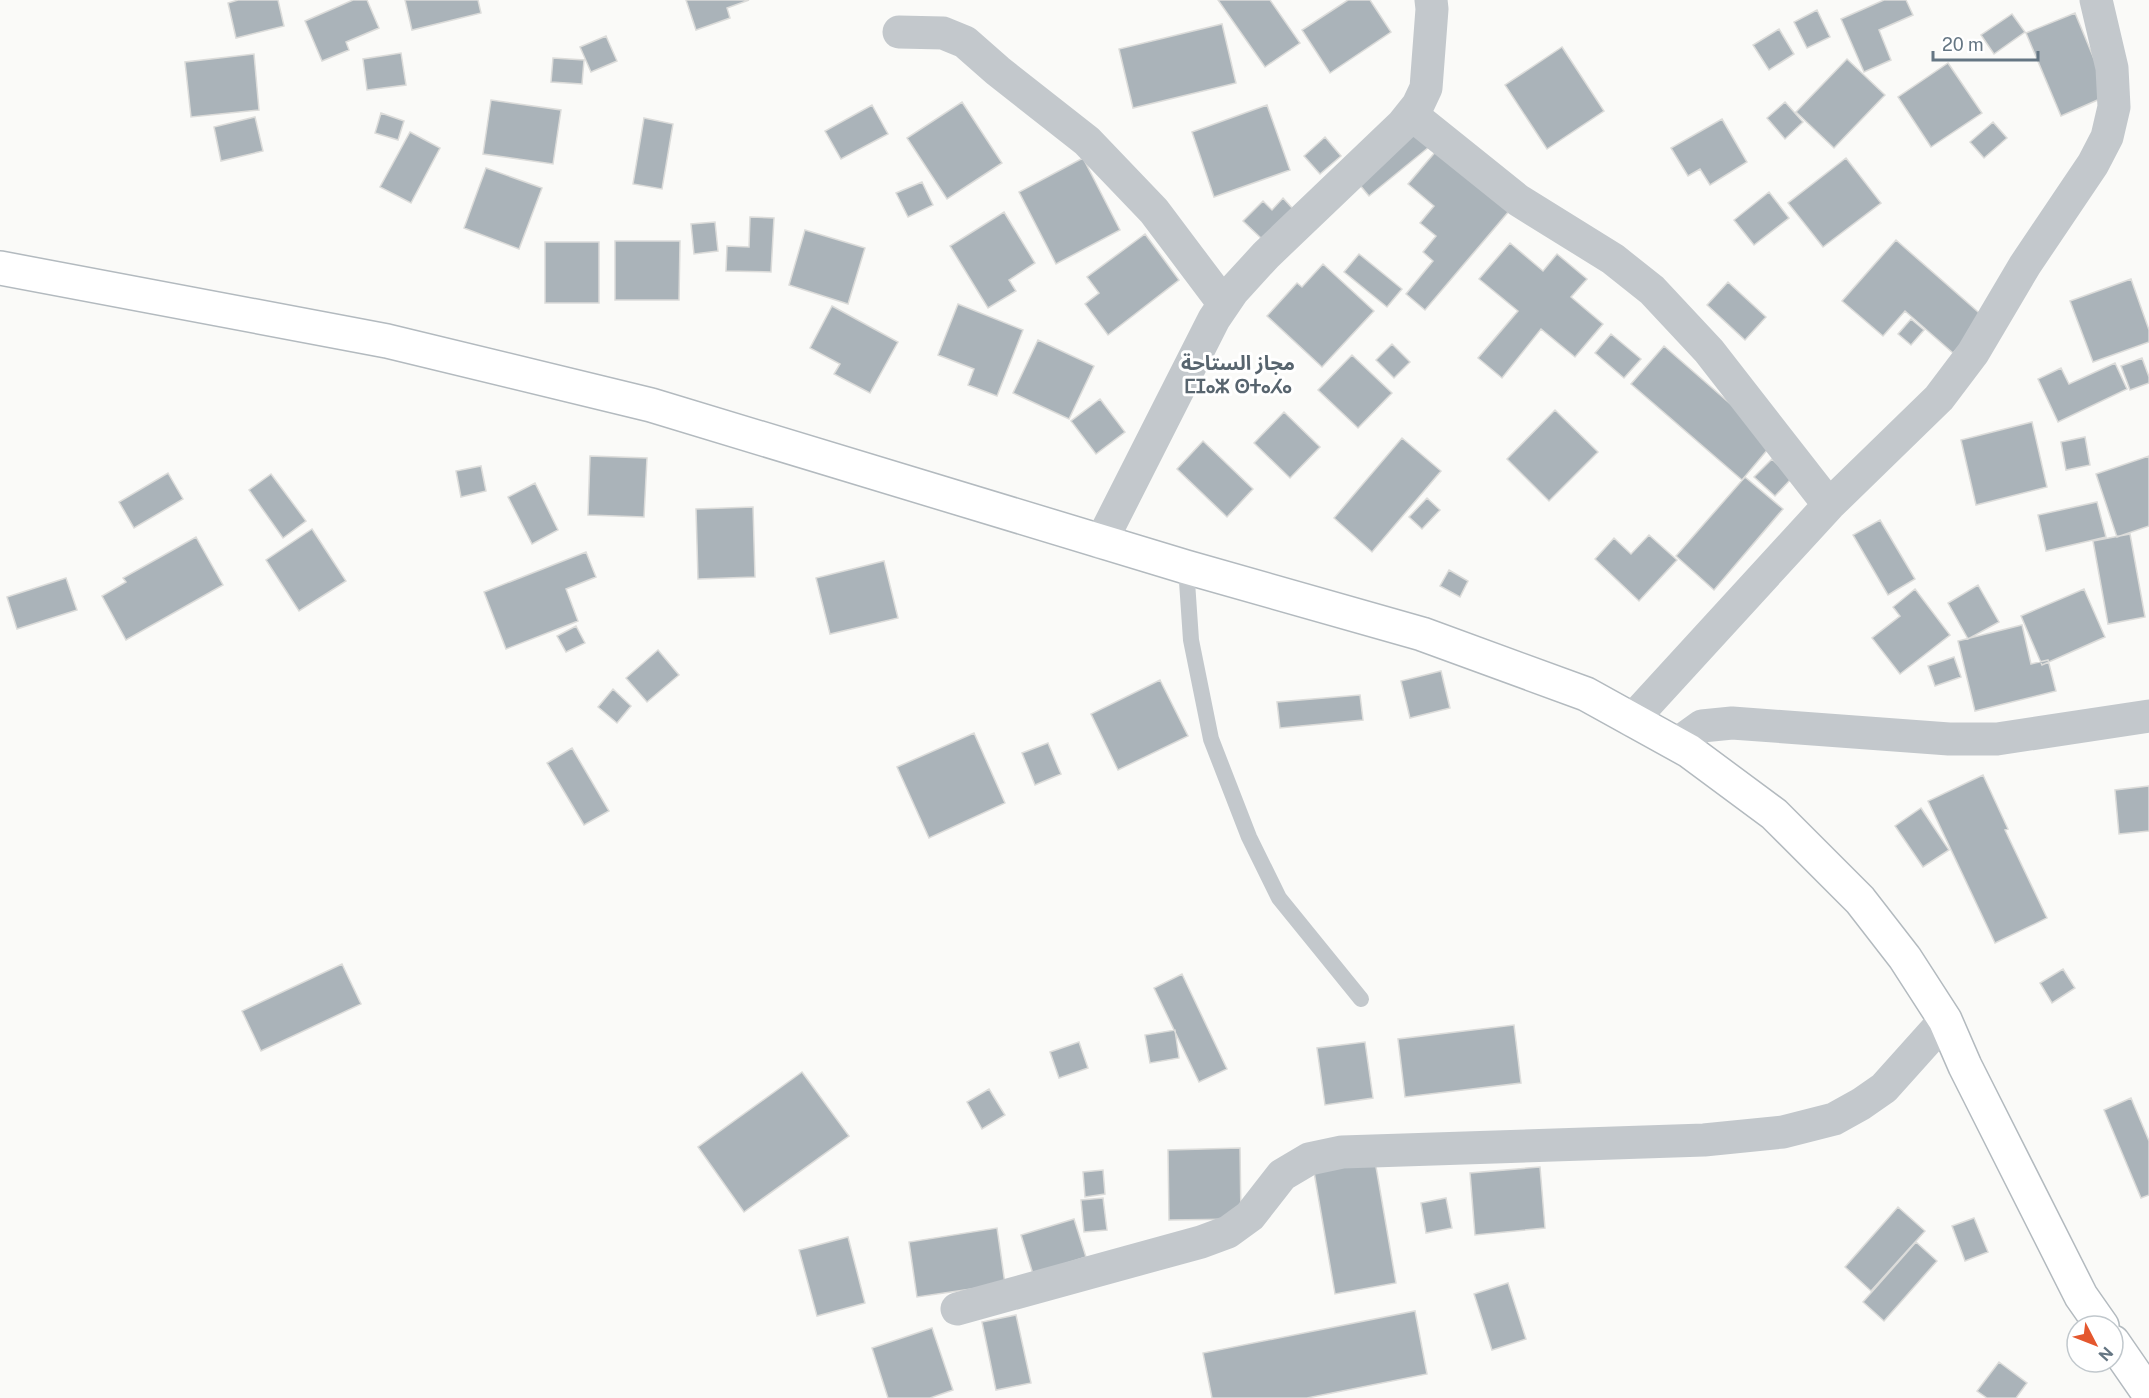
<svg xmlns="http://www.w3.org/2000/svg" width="2149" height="1398" viewBox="0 0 2149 1398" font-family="'Public Sans','Noto Sans Arabic','Noto Sans Tifinagh',sans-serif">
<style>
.building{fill:#aab3b9;stroke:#dcdcda;stroke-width:1.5}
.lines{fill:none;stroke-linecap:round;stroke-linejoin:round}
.secondary-casing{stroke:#b3babf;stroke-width:36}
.service{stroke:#c3c8cc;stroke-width:16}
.minor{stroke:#c3c8cc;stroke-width:33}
.secondary{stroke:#fff;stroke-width:33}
.labels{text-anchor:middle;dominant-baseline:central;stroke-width:6;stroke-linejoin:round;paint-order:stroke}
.quarter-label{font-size:20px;font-weight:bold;fill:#57646e;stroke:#fff}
</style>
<rect width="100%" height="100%" fill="#fafaf8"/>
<path class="building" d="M 238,0 L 278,0 L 284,26 L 236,38 L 228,3 Z
M 353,0 L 367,0 L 379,28 L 346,42 L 349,50 L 322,61 L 305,21 Z
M 405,0 L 478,0 L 481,13 L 412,30 Z
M 686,0 L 749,0 L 727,8 L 730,18 L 696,30 Z
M 1218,0 L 1270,0 L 1300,43 L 1265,67 Z
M 1348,0 L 1370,0 L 1391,32 L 1330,73 L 1302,30 Z
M 1884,0 L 1906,0 L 1913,15 L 1879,30 L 1891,60 L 1864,72 L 1841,19 Z
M 1817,10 L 1830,37 L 1807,48 L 1794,22 Z
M 2075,13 L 2109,95 L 2061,116 L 2026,33 Z
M 2012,14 L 2025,32 L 1994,54 L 1981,35 Z
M 1222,24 L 1236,83 L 1133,108 L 1119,49 Z
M 1779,29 L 1794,54 L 1769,70 L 1753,45 Z
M 606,36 L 617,61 L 591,72 L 580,47 Z
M 1562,47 L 1604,111 L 1547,149 L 1505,85 Z
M 401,53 L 406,85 L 367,90 L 363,59 Z
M 254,54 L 259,110 L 191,117 L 185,62 Z
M 553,58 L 584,60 L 582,84 L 551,82 Z
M 1847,59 L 1885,95 L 1834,148 L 1796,112 Z
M 1948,63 L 1982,113 L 1931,147 L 1898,97 Z
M 491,100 L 561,110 L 553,164 L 483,154 Z
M 962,102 L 1002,163 L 947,199 L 907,138 Z
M 1785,102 L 1803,122 L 1785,139 L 1767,118 Z
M 872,105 L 888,134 L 841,159 L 825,131 Z
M 1267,105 L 1290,170 L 1214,197 L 1192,132 Z
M 381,113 L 404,121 L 398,140 L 375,133 Z
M 255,117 L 263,151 L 221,161 L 214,127 Z
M 644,118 L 673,124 L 662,189 L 633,184 Z
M 1722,119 L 1747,162 L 1710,185 L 1700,169 L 1688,176 L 1671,148 Z
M 1993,122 L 2007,138 L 1984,158 L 1970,142 Z
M 1414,129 L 1429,147 L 1369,196 L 1354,178 Z
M 410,132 L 440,148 L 411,203 L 380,187 Z
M 1325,137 L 1341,156 L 1320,174 L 1304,156 Z
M 1437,150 L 1510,210 L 1425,310 L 1406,294 L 1433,261 L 1423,252 L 1436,236 L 1420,223 L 1434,206 L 1408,184 Z
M 1083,158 L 1120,230 L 1056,264 L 1019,192 Z
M 1846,158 L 1881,203 L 1823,247 L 1788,203 Z
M 486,168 L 542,188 L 519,249 L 464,228 Z
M 922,182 L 933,205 L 908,217 L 896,193 Z
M 1769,192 L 1789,218 L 1754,245 L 1734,220 Z
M 1283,198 L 1293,209 L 1263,240 L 1243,221 L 1263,201 L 1272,210 Z
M 1004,212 L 1035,263 L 1009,280 L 1016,291 L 988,308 L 950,246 Z
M 750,217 L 774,218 L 771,272 L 726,271 L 727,246 L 749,247 Z
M 715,222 L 718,251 L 694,254 L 691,224 Z
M 805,230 L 865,248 L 848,304 L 789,285 Z
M 1145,234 L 1179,280 L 1108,335 L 1085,304 L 1099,293 L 1087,277 Z
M 1896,240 L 1985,318 L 1953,353 L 1905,311 L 1883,336 L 1842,301 Z
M 615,241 L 680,241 L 679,300 L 615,300 Z
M 545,242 L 599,242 L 599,303 L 545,303 Z
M 1510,243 L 1543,271 L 1557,254 L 1587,279 L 1571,297 L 1603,324 L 1575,357 L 1541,329 L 1502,378 L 1478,358 L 1518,311 L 1479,279 Z
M 1359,254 L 1402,289 L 1387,307 L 1344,272 Z
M 1323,264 L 1374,311 L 1322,367 L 1267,316 L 1297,283 L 1302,287 Z
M 2131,279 L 2149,330 L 2149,342 L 2093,362 L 2070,301 Z
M 1728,282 L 1766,317 L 1745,340 L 1707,305 Z
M 958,304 L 1023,330 L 997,396 L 968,385 L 974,369 L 938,355 Z
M 832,306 L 898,342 L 870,393 L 834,374 L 840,364 L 810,348 Z
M 1911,319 L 1924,330 L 1911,345 L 1898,334 Z
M 1611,334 L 1641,359 L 1624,378 L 1595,353 Z
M 1038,340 L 1094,366 L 1069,419 L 1013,393 Z
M 1392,344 L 1410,362 L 1394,378 L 1376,360 Z
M 1664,346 L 1774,442 L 1742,480 L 1631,384 Z
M 1352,355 L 1392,393 L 1358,428 L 1318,390 Z
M 2142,358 L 2149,377 L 2149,383 L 2130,390 L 2121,366 Z
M 2115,363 L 2127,389 L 2058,422 L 2038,379 L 2061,368 L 2069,384 Z
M 1100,399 L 1125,432 L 1096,454 L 1071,421 Z
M 1555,410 L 1598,452 L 1549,501 L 1507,459 Z
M 1284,412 L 1320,447 L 1290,478 L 1254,443 Z
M 2032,422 L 2047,487 L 1976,505 L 1961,440 Z
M 2085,437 L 2090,465 L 2066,470 L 2061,442 Z
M 1402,438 L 1441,471 L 1372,552 L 1334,518 Z
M 1203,441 L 1253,489 L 1227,517 L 1177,469 Z
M 590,456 L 647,458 L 644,517 L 588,515 Z
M 2149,456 L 2149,526 L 2117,537 L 2096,474 Z
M 1772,459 L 1792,478 L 1775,496 L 1754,477 Z
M 481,466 L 486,491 L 461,497 L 456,471 Z
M 168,473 L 183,499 L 134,528 L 119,502 Z
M 271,474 L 306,521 L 283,538 L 249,490 Z
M 1745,477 L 1783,509 L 1714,590 L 1676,556 Z
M 535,483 L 558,530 L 532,544 L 508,497 Z
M 1427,498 L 1440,510 L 1422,529 L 1409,517 Z
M 2097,502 L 2106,537 L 2046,551 L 2038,515 Z
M 753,507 L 755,577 L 698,579 L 696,509 Z
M 1880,520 L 1915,579 L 1888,595 L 1853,535 Z
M 312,529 L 346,581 L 299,611 L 266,560 Z
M 2130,534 L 2145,617 L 2108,624 L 2093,541 Z
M 1649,535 L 1677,560 L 1639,601 L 1595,559 L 1614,538 L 1631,554 Z
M 196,537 L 223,585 L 126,640 L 102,596 L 126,582 L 123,578 Z
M 586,552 L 596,577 L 566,589 L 578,621 L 506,649 L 484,592 Z
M 884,561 L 898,618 L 830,634 L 816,578 Z
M 1449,570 L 1468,581 L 1460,597 L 1440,586 Z
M 66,578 L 77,610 L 17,629 L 7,597 Z
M 1978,585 L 1999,622 L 1968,639 L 1948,603 Z
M 1915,589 L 1950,635 L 1900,674 L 1872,638 L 1900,616 L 1893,607 Z
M 2084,589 L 2105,637 L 2042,665 L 2021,616 Z
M 2022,625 L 2031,664 L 2048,660 L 2056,691 L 1975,711 L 1958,641 Z
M 576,626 L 585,643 L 566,652 L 557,636 Z
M 658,650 L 679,675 L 647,702 L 626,678 Z
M 1954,657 L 1961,677 L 1935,686 L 1928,666 Z
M 1441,671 L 1450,708 L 1410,718 L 1401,681 Z
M 1160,680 L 1188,736 L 1118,770 L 1091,714 Z
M 613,689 L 631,706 L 617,723 L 598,707 Z
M 1360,695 L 1363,720 L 1280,728 L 1277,702 Z
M 974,733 L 1005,803 L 929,838 L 897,767 Z
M 1048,743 L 1061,774 L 1035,785 L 1022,753 Z
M 572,748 L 609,811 L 584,825 L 547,763 Z
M 1983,775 L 2008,829 L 2005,830 L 2047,918 L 1995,943 L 1928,801 Z
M 2149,786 L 2149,831 L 2119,834 L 2115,790 Z
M 1921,808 L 1949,850 L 1923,867 L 1895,826 Z
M 342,964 L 361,1004 L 261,1051 L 242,1011 Z
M 2063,969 L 2075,988 L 2052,1003 L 2040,983 Z
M 1182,974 L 1227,1069 L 1199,1082 L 1154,988 Z
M 1514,1025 L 1521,1083 L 1405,1097 L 1398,1039 Z
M 1175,1030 L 1179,1058 L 1150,1063 L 1145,1035 Z
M 1079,1042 L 1088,1068 L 1059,1078 L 1050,1052 Z
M 1365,1042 L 1373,1098 L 1325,1105 L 1317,1048 Z
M 802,1072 L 849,1136 L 744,1212 L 698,1147 Z
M 989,1089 L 1005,1115 L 982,1129 L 967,1102 Z
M 2131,1098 L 2149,1141 L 2149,1195 L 2141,1198 L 2104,1110 Z
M 1240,1148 L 1241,1219 L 1169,1220 L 1168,1150 Z
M 1375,1161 L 1396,1283 L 1335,1294 L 1314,1172 Z
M 1540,1167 L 1545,1228 L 1475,1235 L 1470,1173 Z
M 1103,1170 L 1105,1194 L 1085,1197 L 1083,1172 Z
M 1103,1198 L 1107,1230 L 1084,1232 L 1081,1200 Z
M 1446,1198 L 1452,1228 L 1426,1233 L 1421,1203 Z
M 1898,1207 L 1925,1231 L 1871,1291 L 1845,1267 Z
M 1974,1218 L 1988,1252 L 1965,1261 L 1952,1226 Z
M 1074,1219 L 1086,1257 L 1033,1274 L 1021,1235 Z
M 997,1228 L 1005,1284 L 917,1297 L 909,1242 Z
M 848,1237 L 865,1303 L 817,1316 L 799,1250 Z
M 1916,1242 L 1937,1261 L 1884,1321 L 1863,1302 Z
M 1508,1283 L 1526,1339 L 1492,1350 L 1474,1294 Z
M 1415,1311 L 1427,1374 L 1307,1398 L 1212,1398 L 1203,1353 Z
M 1016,1315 L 1031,1383 L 996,1390 L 982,1322 Z
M 932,1328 L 953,1390 L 930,1398 L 888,1398 L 872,1348 Z
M 1999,1362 L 2027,1383 L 2016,1398 L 1987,1398 L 1977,1391 Z"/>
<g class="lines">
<g class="secondary-casing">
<path id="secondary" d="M 0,268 L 387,341 L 651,405 L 1186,567 L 1422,634 L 1586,694 L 1689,751 L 1774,814 L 1860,900 L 1905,958 L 1945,1020 L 1965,1066 L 2081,1296 L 2102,1326
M 2113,1342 L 2149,1394"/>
</g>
<path class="service" d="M 1186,567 L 1191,640 L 1211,739 L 1249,837 L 1279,898 L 1361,999"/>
<path class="minor" d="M 899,32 L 943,33 L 965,42 L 998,71 L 1087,141 L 1154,211 L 1224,304
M 1411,114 L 1518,200 L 1613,259 L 1652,290 L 1709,351 L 1829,505 L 1632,720
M 1829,505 L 1939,398 L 1973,353 L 2025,265 L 2093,164 L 2107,137 L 2114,107 L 2112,68 L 2096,0
M 1101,542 L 1214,319 L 1233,291 L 1266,255 L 1402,125 L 1418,105 L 1426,88 L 1432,9 L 1431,0
M 1677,744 L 1702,726 L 1732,723 L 1949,739 L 1997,739 L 2149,716
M 957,1309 L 1201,1242 L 1228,1232 L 1250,1216 L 1282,1175 L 1309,1159 L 1342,1152 L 1704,1140 L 1783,1132 L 1834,1119 L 1861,1104 L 1884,1088 L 1945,1020"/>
<use href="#secondary" class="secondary"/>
</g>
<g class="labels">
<g class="quarter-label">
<text x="1238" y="363">مجاز الستاحة<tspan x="1238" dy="23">ⵎⵊⴰⵣ ⵙⵜⴰⵃⴰ</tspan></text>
</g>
</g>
<g transform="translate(2095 1344) rotate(132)"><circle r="28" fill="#ffffff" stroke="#c1c8cd" stroke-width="1.5"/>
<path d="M0-4.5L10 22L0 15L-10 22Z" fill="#e4572e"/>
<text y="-9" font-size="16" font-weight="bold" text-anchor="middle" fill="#657683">N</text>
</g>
<path d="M1933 51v9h105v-9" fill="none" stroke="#657683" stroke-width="3"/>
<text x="1942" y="51" font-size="18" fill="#657683" stroke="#ffffff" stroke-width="4.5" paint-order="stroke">20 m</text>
</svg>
